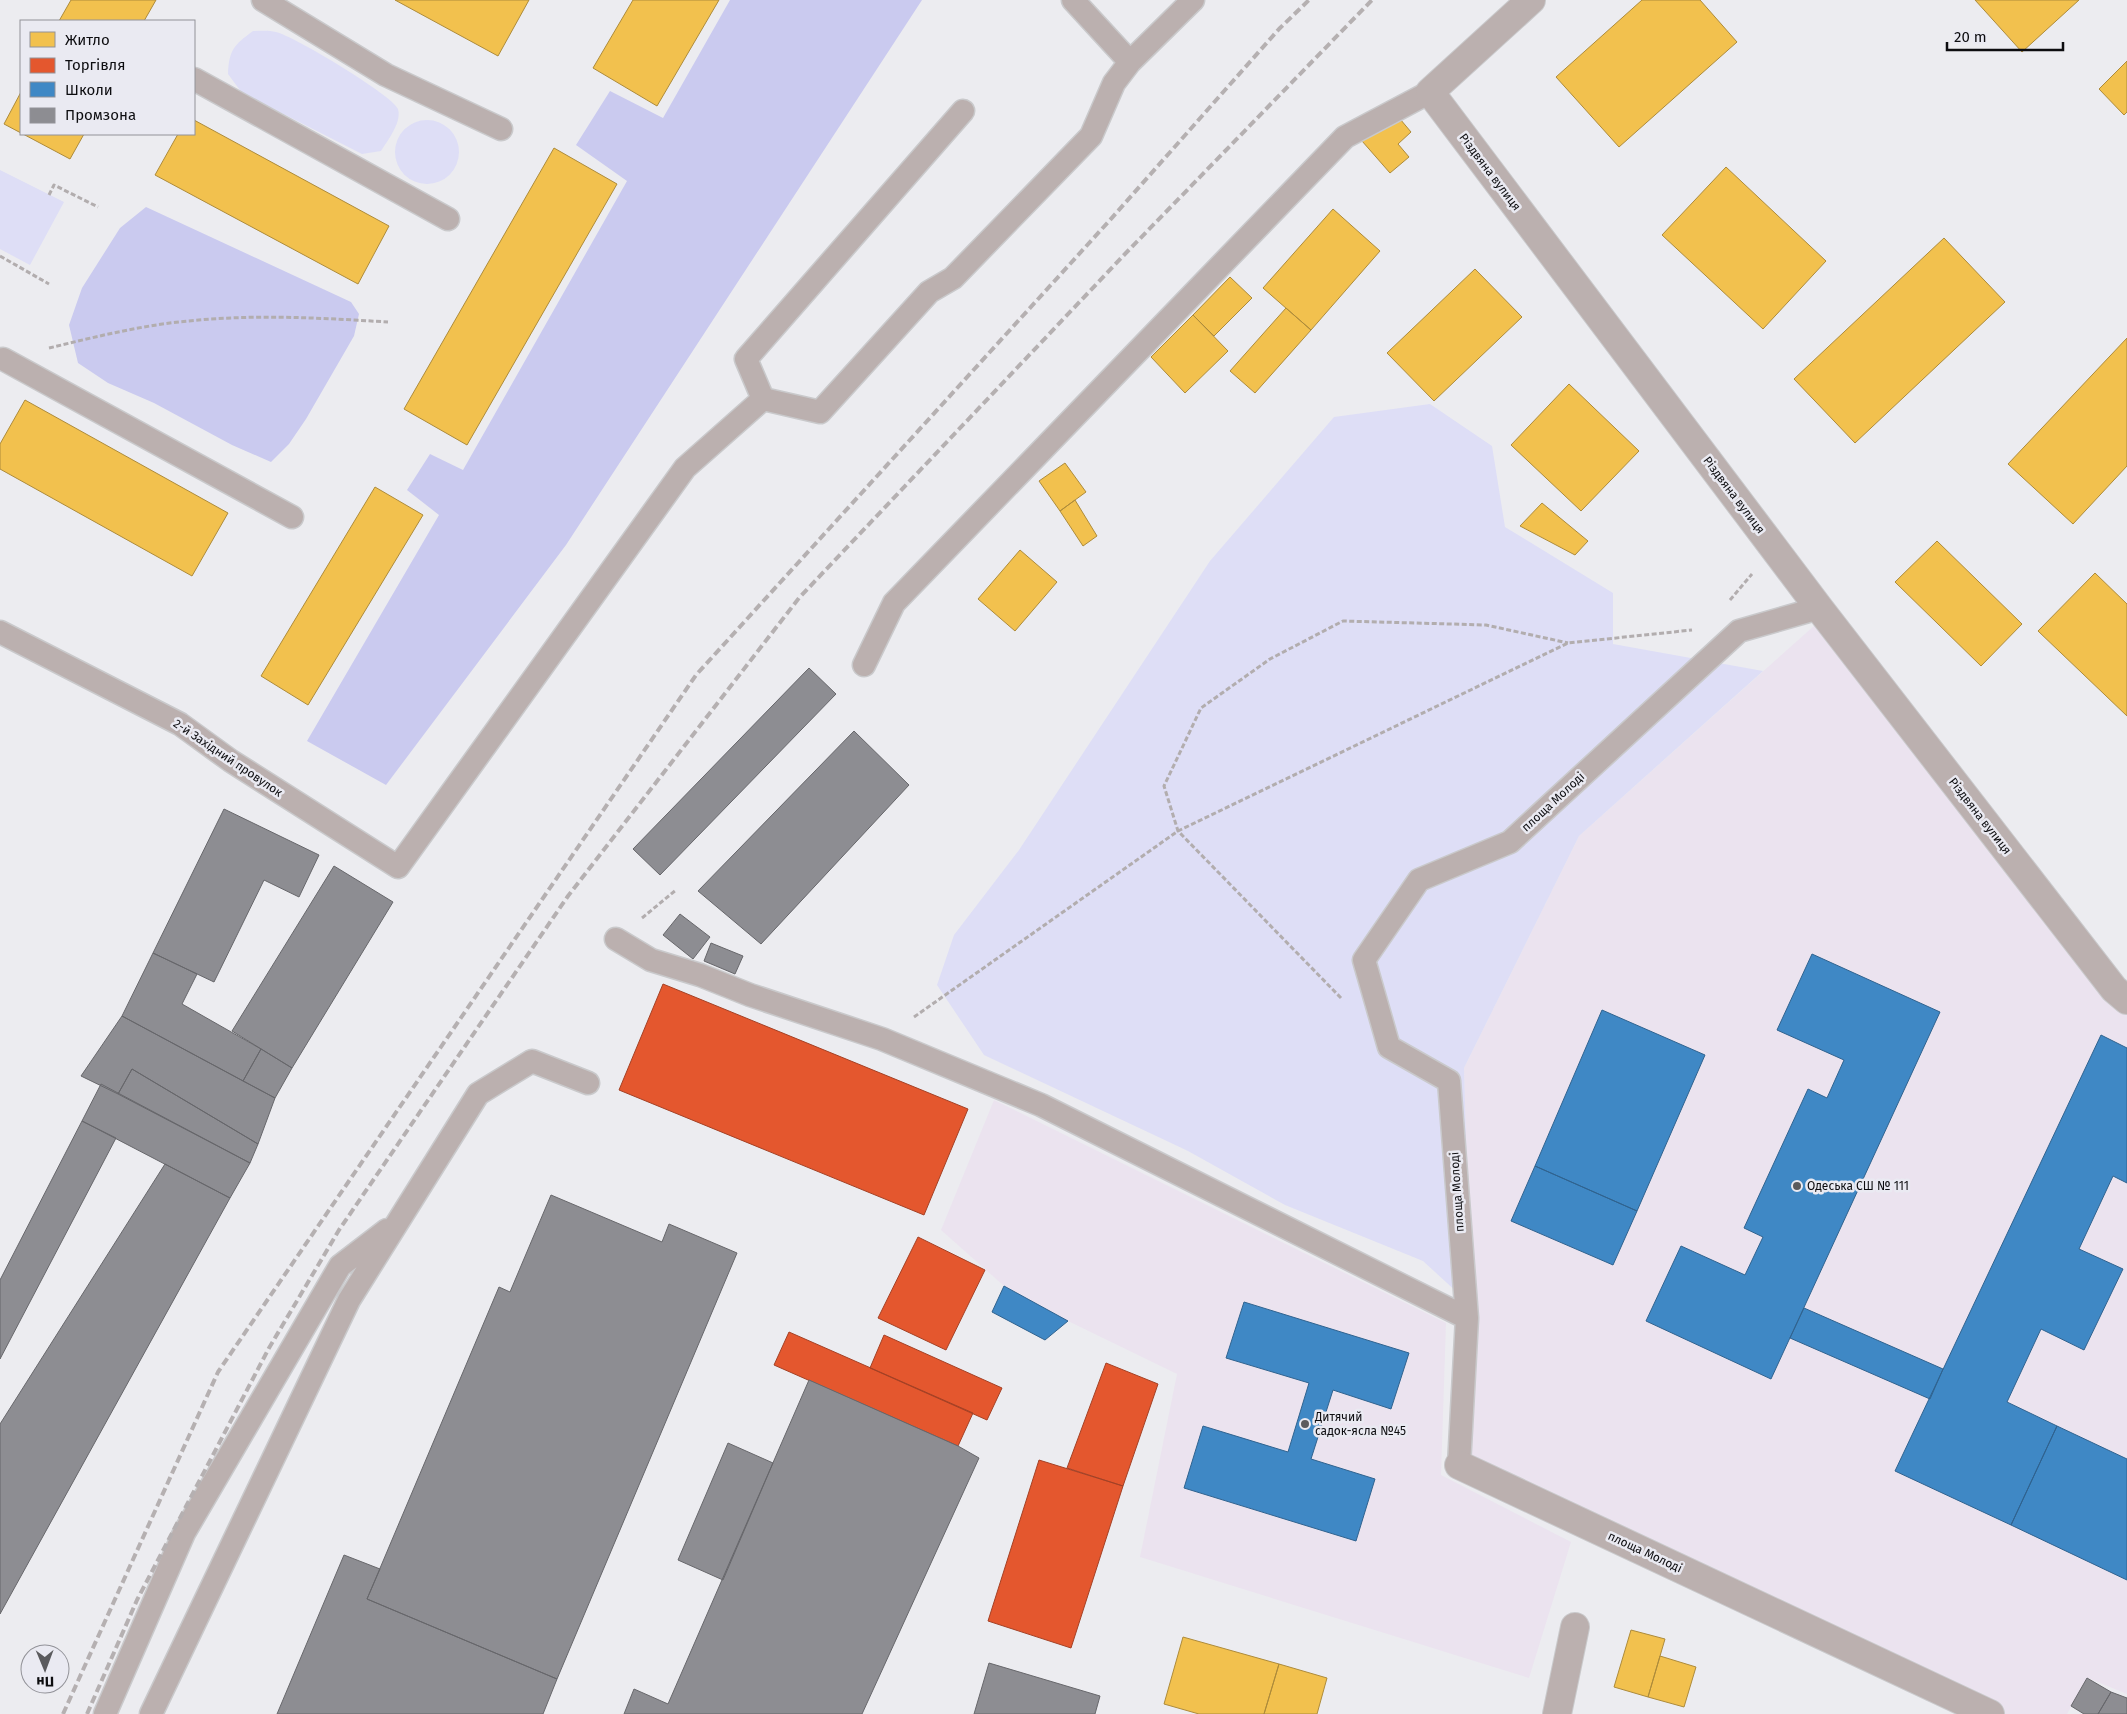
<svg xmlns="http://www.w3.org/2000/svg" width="2127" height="1714" viewBox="0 0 2127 1714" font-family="'Fira Sans',sans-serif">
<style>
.education{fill:#ebe3ef}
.green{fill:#dedef6}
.forest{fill:#cacaef}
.homes{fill:#f2c14e;stroke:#ad8b3b}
.shops{fill:#e4572e;stroke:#a44125}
.schools{fill:#3f88c5;stroke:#30638f}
.industry{fill:#8d8d92;stroke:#67676b}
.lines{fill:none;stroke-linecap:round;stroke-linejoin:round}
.lane-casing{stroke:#c9c9cb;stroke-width:25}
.street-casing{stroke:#c9c9cb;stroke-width:30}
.path{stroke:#b2adae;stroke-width:3;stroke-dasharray:5 2.5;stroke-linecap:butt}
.lane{stroke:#bbb0af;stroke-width:22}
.street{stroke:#bbb0af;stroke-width:28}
.rail{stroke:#b5b0b1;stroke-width:4;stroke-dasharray:8 4;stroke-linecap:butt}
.poi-dot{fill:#5b5b5e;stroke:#eaeaf2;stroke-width:2}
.labels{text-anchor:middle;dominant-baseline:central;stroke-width:5;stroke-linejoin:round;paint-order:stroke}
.street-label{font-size:12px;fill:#0d0d10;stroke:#eaeaf2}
.poi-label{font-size:12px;fill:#0d0d10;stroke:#eaeaf2;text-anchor:start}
</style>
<rect width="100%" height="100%" fill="#ececf0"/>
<path class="education" d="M 1824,617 L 2127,1009 L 2127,1694 L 2088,1678 L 2067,1714 L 1992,1714 L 1464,1461 L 1471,1316 L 1464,1068 L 1579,836 Z
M 994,1100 L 1446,1323 L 1441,1475 L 1571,1542 L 1529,1678 L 1140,1557 L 1177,1374 L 1068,1321 L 1004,1286 L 941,1230 Z"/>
<path class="green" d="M 253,31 C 260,31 269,30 276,32 C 292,35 394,96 398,109 C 402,122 388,140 381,151 L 362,154 L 242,93 L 228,74 C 229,50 234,45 253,31 Z
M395 152a32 32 0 1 1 64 0a32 32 0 1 1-64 0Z
M 0,170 L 64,202 L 30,265 L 0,249 Z
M 1430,404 L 1492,446 L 1505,527 L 1613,593 L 1613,644 L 1763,671 L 1579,836 L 1464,1068 L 1471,1305 L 1423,1261 L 1285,1205 L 1188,1151 L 984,1055 L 937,985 L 954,935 L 1019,850 L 1210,561 L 1334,417 Z"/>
<path class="forest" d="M 730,0 L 922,0 L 566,545 L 386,785 L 307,741 L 439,515 L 407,490 L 430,454 L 463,470 L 627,181 L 576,145 L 610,91 L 663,118 Z
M 146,207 L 351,302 L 359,314 L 354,336 L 306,419 L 289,444 L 271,462 L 232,445 L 154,403 L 108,383 L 78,363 L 69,325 L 82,288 L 120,228 Z"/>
<path class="homes" d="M 71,0 L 156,0 L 144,21 L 59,21 Z
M 395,0 L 529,0 L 498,56 Z
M 633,0 L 719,0 L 657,106 L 593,68 Z
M 1642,0 L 1700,0 L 1737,42 L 1619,147 L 1556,77 Z
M 1975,0 L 2079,0 L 2022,52 Z
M 2127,61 L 2127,112 L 2124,115 L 2099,89 Z
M 21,92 L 21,133 L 4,124 Z
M 1395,113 L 1411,132 L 1398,144 L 1409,157 L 1390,173 L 1362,141 Z
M 194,120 L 389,226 L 358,284 L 155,175 L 178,134 L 194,134 Z
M 23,134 L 84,134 L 70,159 Z
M 554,148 L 617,184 L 467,445 L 404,409 Z
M 1726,167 L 1826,261 L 1763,329 L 1662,235 Z
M 1333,209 L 1380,251 L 1311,330 L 1263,288 Z
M 1944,238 L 2005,302 L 1855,443 L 1794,379 Z
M 1475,269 L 1522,317 L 1434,401 L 1387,353 Z
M 1230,277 L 1252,298 L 1214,336 L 1193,315 Z
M 1286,308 L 1311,330 L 1255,393 L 1230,371 Z
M 1193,315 L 1228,351 L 1185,393 L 1151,357 Z
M 2127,338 L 2127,466 L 2073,524 L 2008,464 Z
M 1569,384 L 1639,451 L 1581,511 L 1511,445 Z
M 25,400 L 228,513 L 192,576 L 0,469 L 0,444 Z
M 1065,463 L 1086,492 L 1060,511 L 1039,481 Z
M 375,487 L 423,515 L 308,705 L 261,676 Z
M 1075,500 L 1097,536 L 1083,546 L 1060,511 Z
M 1542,503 L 1588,541 L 1575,555 L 1520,526 Z
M 1937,541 L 2022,624 L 1981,666 L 1895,582 Z
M 1020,550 L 1057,582 L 1015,631 L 978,599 Z
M 2095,573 L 2127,604 L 2127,716 L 2038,631 Z
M 1631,1630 L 1665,1639 L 1648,1697 L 1614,1687 Z
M 1183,1637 L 1279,1664 L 1264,1714 L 1199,1714 L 1164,1704 Z
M 1660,1656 L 1696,1667 L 1684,1707 L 1648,1697 Z
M 1279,1664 L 1327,1678 L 1317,1714 L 1264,1714 Z"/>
<path class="shops" d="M 663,984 L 968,1109 L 924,1215 L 619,1090 Z
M 918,1237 L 985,1270 L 946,1350 L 878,1318 Z
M 789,1332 L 973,1413 L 958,1446 L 774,1365 Z
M 884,1335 L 1002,1388 L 987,1420 L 870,1368 Z
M 1106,1363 L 1158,1384 L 1123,1486 L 1067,1468 Z
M 1039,1460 L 1123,1486 L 1071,1648 L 988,1621 Z"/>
<path class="schools" d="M 1812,954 L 1940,1012 L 1771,1379 L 1646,1321 L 1681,1246 L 1745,1275 L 1763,1237 L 1744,1228 L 1808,1089 L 1827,1098 L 1844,1060 L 1777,1030 Z
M 1602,1010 L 1705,1055 L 1637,1211 L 1535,1166 Z
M 2101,1035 L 2127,1048 L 2127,1183 L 2113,1176 L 2079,1249 L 2123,1269 L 2084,1350 L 2041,1329 L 2007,1402 L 2057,1426 L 2011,1525 L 1895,1471 Z
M 1535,1166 L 1637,1211 L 1613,1265 L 1511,1221 Z
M 1004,1286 L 1068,1321 L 1045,1340 L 992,1312 Z
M 1244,1302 L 1409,1353 L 1391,1409 L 1333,1390 L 1311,1459 L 1375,1479 L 1356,1541 L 1184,1488 L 1203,1426 L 1288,1452 L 1309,1383 L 1226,1358 Z
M 1804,1308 L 1943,1369 L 1930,1399 L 1790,1338 Z
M 2057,1426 L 2127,1459 L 2127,1580 L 2011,1525 Z"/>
<path class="industry" d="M 809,668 L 836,694 L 660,875 L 633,849 Z
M 854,731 L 909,785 L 761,944 L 698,891 Z
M 224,809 L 319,855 L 299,897 L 264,880 L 214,982 L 153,953 Z
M 334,866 L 393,902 L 292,1068 L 232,1031 Z
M 680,914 L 710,937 L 693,959 L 663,935 Z
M 711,943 L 743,956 L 735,974 L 704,961 Z
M 153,953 L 197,974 L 182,1004 L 261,1049 L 243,1081 L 122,1016 Z
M 122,1016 L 275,1098 L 258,1144 L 132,1069 L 118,1094 L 81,1076 Z
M 261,1049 L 292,1068 L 275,1098 L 243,1081 Z
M 132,1069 L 258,1144 L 250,1163 L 118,1094 Z
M 101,1084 L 250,1163 L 230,1198 L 82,1121 Z
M 82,1121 L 116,1138 L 0,1359 L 0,1280 Z
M 165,1164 L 230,1198 L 0,1614 L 0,1424 Z
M 551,1195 L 662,1242 L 669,1224 L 737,1253 L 557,1679 L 367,1599 L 499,1287 L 510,1292 Z
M 809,1380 L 958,1446 L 979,1458 L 862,1714 L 624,1714 L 634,1689 L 668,1704 Z
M 728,1443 L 773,1463 L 723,1580 L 678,1560 Z
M 344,1555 L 380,1569 L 367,1599 L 557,1679 L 543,1714 L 277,1714 Z
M 989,1663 L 1100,1696 L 1095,1714 L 974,1714 Z
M 2087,1678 L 2111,1692 L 2098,1714 L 2084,1714 L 2071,1706 Z
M 2111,1692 L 2127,1698 L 2127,1714 L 2098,1714 Z"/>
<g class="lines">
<g class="lane-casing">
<path id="lane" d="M 263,0 L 386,75 L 501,129
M 1073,0 L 1130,62
M 194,79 L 448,219
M 3,359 L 292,517
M 763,399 L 820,412 L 929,292 L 953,278 L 1091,136 L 1114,83 L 1130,62 L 1193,0
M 0,632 L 180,724 L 231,761 L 398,867 L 685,468 L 763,399 L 746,359 L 963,111
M 864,665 L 894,603 L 1345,137 L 1430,92
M 616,939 L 651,960 L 700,975 L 750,995 L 882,1039 L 1041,1105 L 1467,1318
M 1459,1465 L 1467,1318 L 1449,1081 L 1389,1047 L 1364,960 L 1419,880 L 1510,842 L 1739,631 L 1819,608
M 105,1714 L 184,1533 L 340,1266 L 387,1230
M 151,1714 L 349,1300 L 478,1094 L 532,1061 L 588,1083"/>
</g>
<g class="street-casing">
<path id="street" d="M 1531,0 L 1430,92 L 1819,608 L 2114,989 L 2127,1000
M 1459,1465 L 1990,1714
M 1557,1714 L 1575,1627"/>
</g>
<path class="path" d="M 49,195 L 54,185 L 98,207
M 0,256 L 49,284
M 49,348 C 95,337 142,325 189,321 C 255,314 321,318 388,322
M 1730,600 L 1752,574
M 642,918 L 676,890
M 1341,998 L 1178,831 L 1164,786 L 1201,708 L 1270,659 L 1343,621 L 1486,625 L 1568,643
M 914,1017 L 1178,831 L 1568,643 L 1692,630"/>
<use href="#lane" class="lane"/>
<use href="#street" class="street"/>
<path class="rail" d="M 63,1714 L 218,1372 L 696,675 L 1110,220 L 1279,29 L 1309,0
M 87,1714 L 137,1600 L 269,1348 L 339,1230 L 568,896 L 799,598 L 1124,255 L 1372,0"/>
</g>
<g class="poi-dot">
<circle cx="1797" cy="1186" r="5"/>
<circle cx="1305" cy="1424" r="5"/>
</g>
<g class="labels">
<g class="street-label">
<text transform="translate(1490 172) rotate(53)">Різдвяна вулиця</text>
<text transform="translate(1734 495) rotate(53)">Різдвяна вулиця</text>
<text transform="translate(228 758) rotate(34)">2-й Західний провулок</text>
<text transform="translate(1553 802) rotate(-43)">площа Молоді</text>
<text transform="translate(1980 816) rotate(52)">Різдвяна вулиця</text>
<text transform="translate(1457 1192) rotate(-94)">площа Молоді</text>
<text transform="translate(1645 1552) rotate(25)">площа Молоді</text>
</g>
<g class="poi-label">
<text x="1807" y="1186">Одеська СШ № 111</text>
<text x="1315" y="1417">Дитячий<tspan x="1315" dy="14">садок-ясла №45</tspan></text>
</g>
</g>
<rect x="20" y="20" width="175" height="115" fill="#eaeaf2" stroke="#929298"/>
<rect x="30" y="32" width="25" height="15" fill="#f2c14e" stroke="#929298"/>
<text x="65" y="45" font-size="15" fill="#0d0d10">Житло</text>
<rect x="30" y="58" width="25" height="15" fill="#e4572e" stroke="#929298"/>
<text x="65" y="70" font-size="15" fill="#0d0d10">Торгівля</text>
<rect x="30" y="82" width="25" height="15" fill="#3f88c5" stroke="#929298"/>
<text x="65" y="95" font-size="15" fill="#0d0d10">Школи</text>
<rect x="30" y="108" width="25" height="15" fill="#8d8d92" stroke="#929298"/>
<text x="65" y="120" font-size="15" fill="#0d0d10">Промзона</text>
<g transform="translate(45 1669) rotate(179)"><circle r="24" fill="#eaeaf2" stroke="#929298"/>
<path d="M0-4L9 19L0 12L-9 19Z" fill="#5b5b5e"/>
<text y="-8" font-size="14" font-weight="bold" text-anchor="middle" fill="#0d0d10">Пн</text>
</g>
<path d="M1947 42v8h116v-8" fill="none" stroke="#0d0d10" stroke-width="2.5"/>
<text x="1954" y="42" font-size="15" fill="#0d0d10" stroke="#eaeaf2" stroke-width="4" paint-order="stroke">20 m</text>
</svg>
